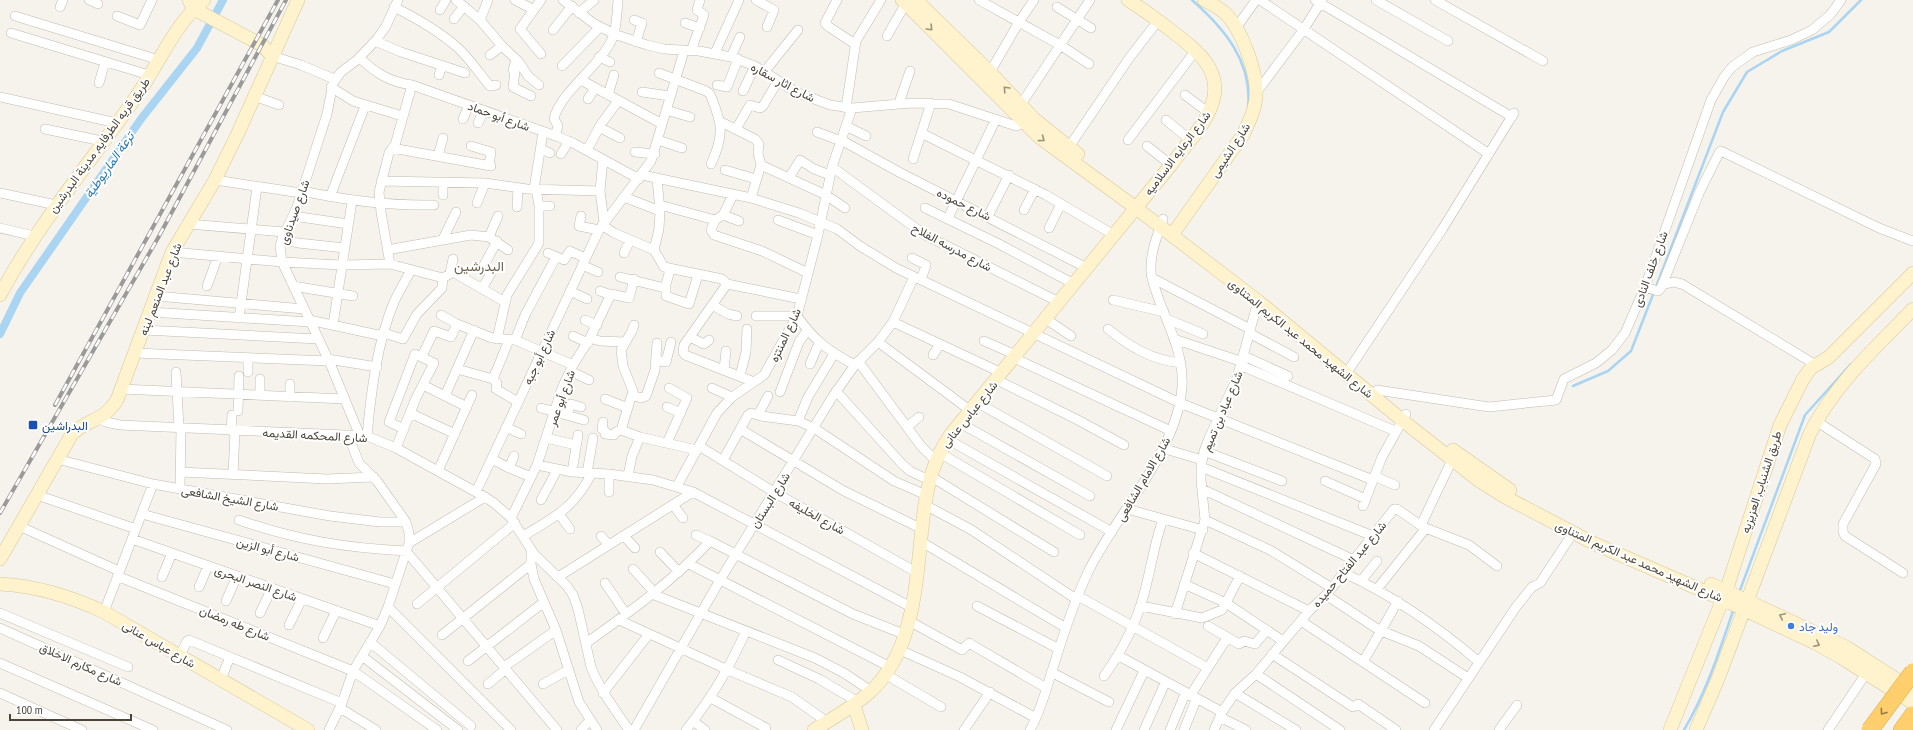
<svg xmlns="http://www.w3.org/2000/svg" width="1913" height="730" viewBox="0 0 1913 730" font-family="'PT Sans Narrow',Vazirmatn,sans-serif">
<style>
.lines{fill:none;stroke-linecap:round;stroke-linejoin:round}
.stream{stroke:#a9d4f2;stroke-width:2.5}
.canal{stroke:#a9d4f2;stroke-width:8}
.street-casing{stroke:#c2bbae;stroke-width:10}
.secondary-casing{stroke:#d6c79b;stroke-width:14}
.highway-casing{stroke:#e0a43c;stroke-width:18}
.street{stroke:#fff;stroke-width:9}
.secondary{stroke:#fff3cd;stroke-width:13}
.highway{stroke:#ffcf6e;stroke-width:17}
.rail-casing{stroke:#9a9a9a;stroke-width:4}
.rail{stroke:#fff;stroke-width:2.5;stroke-dasharray:8;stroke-linecap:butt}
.highway-bridge-casing{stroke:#e0a43c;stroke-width:18;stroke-linecap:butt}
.highway-bridge{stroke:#ffcf6e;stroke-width:17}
.oneway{stroke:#9c937c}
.oneway2{stroke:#937c4e}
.transit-dot{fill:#1a4fb4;stroke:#fff;stroke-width:1.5}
.shop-dot{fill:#3f7fe0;stroke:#fff;stroke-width:1.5}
.labels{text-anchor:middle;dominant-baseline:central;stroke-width:4;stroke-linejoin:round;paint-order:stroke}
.street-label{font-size:12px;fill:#4b4439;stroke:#fff}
.transit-label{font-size:12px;fill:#164399;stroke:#fff;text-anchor:start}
.shop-label{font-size:12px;fill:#366cbe;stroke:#fff;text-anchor:start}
.water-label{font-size:13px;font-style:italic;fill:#2e7ab2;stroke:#fff}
.quarter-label{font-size:14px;fill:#6e6250;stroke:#fff}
</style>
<rect width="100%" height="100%" fill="#f6f3ec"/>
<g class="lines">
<path class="stream" d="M 1192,0 C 1224,28 1253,62 1248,108
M 1656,287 L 1723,112 L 1747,72 L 1782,51 L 1829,32 L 1861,0
M 1573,386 L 1608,371 L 1631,351 L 1654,292
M 1739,593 L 1805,415 L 1851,364
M 1684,730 C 1706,693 1719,652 1733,611"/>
<path class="canal" d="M 0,334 L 20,293 L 141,119 L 197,48 L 223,0"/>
<g class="street-casing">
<path id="street" d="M 89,0 L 98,4
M 456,0 L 480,20 L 502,46 L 519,62 L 528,76 L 539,85
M 515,0 L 534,10
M 563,0 L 593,23 L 614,34 L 647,45 L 664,49 L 699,51 L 731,57 L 755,66 L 796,92 L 830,105 L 852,108 L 911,103 L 949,104 L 1016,126 L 1029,122
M 756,0 L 774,10 L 767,27
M 837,0 L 825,23 L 829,27 L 855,44
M 979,0 L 1060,45 L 1089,64
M 1260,0 L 1489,154
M 1315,0 L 1512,117
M 1376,0 L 1448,41
M 1435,0 L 1543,61
M 60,7 L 63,0
M 394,7 C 416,18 439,31 458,48 C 470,59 479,73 490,86 L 496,85
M 1057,7 L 1091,28
M 440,10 L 446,0
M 579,13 L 594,0
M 15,16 L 159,60
M 117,16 L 140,25 L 152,0
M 454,19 L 464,6
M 480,20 L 488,0
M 634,20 L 642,23 L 636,42
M 685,23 L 700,28
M 1236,28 L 1256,0
M 553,30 L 572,6
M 11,33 L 149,75
M 887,36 L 906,3
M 375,41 L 401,52 L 465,73
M 691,51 L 704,15 L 697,10 L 700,0
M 715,53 L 739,0
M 541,54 L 520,29 L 541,0
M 490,55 L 502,46
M 272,56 L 301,65 L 334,79
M 599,57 L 610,62
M 731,57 L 740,37
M 360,58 C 375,73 390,82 412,85 L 559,137 L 573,143 L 639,179
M 516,60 L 513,70 L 515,72 L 513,87 L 531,96
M 562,66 L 600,27
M 765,71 L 798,30
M 990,72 L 1019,22 L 1034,0
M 659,73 L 706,91 L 710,94 C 722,123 725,134 711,164
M 439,75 L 442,65
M 581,80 L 662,124
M 99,83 L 105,62
M 717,85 L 727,87 L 738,59
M 331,87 L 353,101 L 402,116
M 743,91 L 755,66
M 642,92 L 670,96
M 1256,93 L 1304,29 L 1322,0
M 608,95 L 614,75
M 1185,95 L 1209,113
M 254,96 L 279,105
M 0,97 L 117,123
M 588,99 L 595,88
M 899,103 L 910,71
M 846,108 L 856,41 L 881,0
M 1018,109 L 1090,0
M 666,110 L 690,117
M 463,119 L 469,105
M 1166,120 L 1190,140
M 721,122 L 755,139 L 759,144 L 758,153 L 761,165 L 751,198
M 478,123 L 484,110
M 846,126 L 866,136
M 599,127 L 620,138
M 45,129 L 102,141
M 736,129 L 750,105 L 760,108 L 763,106 L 778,81
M 817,132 L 841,141
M 921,133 L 1046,195 L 1114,235
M 555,136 L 558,126 L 554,119 C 559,92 606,62 614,34 C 617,23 617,11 618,0
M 658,140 L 682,148
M 841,140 L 899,172 L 1087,268
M 1128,140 L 1196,50
M 471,146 L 491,152 L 489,165
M 1147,146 L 1171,165
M 1069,147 L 1130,57 L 1158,21
M 392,148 L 491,166
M 541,149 L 550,153
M 587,150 L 601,124 L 618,101
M 635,152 L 655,154
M 561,154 L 569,141
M 438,156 L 443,138
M 603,159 L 600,191 L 604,222
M 913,159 L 931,103
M 761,165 L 826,195 L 845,208
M 832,167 L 925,235 L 1059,302
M 725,170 L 756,179
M 642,175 L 751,198 L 799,213 L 837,229 L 860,246 L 896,268 L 1180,403 L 1373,480
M 657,178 L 660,211 L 659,229 L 654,250 L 664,267 L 722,279 L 727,284 L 801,299
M 789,178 L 800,160 L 814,169 L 830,175
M 215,180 L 301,193
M 381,181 L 485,183 L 527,189 L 600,191
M 534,189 L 543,132
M 302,191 C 345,200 389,206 434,205
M 0,193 L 56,205
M 443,195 L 443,182
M 733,195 L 723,215 L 715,220 L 711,230 L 714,235 L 762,251 L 808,273
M 330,197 L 365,106
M 624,197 L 660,211
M 477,203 L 485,183
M 660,205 L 715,220
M 539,206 L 550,206
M 517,207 L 518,188
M 925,208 L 999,244 L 1074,284
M 1024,210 L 1035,189
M 723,215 L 739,221
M 293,216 L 348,224
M 581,216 L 579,226 L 599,230
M 988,216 L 1009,175
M 948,218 L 996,119
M 778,220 L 818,235
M 188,224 L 285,232
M 602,225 L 614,233 L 654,250
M 0,228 L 34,236
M 1049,228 L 1061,204
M 489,237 L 498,216
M 282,239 L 298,243 L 345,248
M 443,239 L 456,212
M 387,250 L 471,235 L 489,237 L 508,250
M 172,252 L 282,262 L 342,265 L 390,264 L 443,278 L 453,272 L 505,302
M 548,253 L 564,260 L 570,251 L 585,258
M 624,253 L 630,240
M 912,258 L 926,265 L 921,280
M 390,264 L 381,212 L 379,192 L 389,153 L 395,145 L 412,85
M 582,265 L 598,272
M 450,273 L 453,259
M 620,277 L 665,288 L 670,270
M 1152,278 L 1250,329
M 727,284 L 684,345 L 683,352 L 685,355 L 754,382
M 1662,285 L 1673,282 L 1682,284 L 1816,365
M 207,286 L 218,256
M 293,286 L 353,296
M 666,286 L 666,296 L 689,304 L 698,275
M 1645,287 L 1658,291 L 1661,288 L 1700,191 L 1719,153 L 1721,151 L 1879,228 L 1913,241
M 482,289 L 491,273 L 483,267 L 497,241
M 570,291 L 587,299
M 600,291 L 611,295
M 156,296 L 304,309
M 1113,300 L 1164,312
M 712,305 L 728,314 L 737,316
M 150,312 L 310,322
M 441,315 L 457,324 L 492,338 L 515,340 L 573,365
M 756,316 L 797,316 C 814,340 828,351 855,365
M 239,318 L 257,187
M 1046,319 L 1071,336
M 1167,319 L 1203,334
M 309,320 L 383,336
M 585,320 L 597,325
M 893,322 L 1002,373
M 333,325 L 352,201
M 634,325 L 632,331 L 621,350 L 623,366 L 633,391 L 621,430 L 640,437 L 697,450
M 1108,329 C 1130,347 1152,360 1181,363
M 144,330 L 318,339
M 384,333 L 403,339 L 417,314 L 442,288 L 443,278
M 1249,333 L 1294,357
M 573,336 L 588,343
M 690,337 L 704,344 L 709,340
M 590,338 L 600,341 L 625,342
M 497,339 L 507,295 L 539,243 L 539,206 L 536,189
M 1174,339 L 1243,362
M 515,340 L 526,313 L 556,257
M 984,341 L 1016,355
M 878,342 L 971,411
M 135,353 L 329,361
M 933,355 L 940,344
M 422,356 L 434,331 L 451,337 L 457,324
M 1244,356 L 1288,376
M 1014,358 L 1171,431
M 328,359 L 377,367
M 656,360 L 666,362 L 671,342
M 858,361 L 921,446 L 935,460
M 810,364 L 819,343
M 1242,366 L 1395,431
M 1350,368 L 1443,228 L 1514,113
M 457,369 L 493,379 L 509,340
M 724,369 L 726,351
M 570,371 L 589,380
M 176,372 L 179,428
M 248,372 L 248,358
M 740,376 L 746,352 L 747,329
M 260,379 L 260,395
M 493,379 L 497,383 L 496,389 L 518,402
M 997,380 L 1076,419 L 1124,445
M 290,384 L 290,397
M 423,385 L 467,407
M 712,388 L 732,397
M 121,389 L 345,399
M 1377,390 L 1489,407 L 1556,400 L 1564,379 L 1596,363 L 1612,350 L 1625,333 L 1645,287 L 1711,100 L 1724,77 L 1732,67 L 1753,52 L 1791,40 L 1812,30 L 1830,15 L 1841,0
M 836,391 L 902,464 L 910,471 L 929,480
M 780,392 L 799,342 L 807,331
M 632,395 L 641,398 L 646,396 L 655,370 L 657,343
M 445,396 L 474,330
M 605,399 L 628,408
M 978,403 L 1107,476
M 667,407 L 681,413
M 541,408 L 584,420
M 238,411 L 239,376
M 410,413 L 455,434
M 567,414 L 571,404 L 581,407
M 758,415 L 768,396
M 99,419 L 106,422 L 120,425 L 367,436 L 396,448 L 485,497 L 494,503 L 511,518 L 534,554 L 567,586 L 573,595 L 578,609 L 591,667 C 600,690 615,710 629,730
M 798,421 L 808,397 L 834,354
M 1816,421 L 1875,459 L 1876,464 L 1843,524 L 1843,532 L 1845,536 L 1903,573
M 603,422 L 602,429 L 605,431 L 605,434 L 614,435 L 616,432 L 621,430
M 960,423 L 1090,496
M 506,427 L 521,434
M 907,427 L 919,417
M 740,429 L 844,491 L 922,529
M 231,431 L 232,415
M 360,436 L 329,361 L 282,262 L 280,246 L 282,239 L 297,207 L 327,114 L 333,83 L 341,72 L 357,60 L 377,39 L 386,26 L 398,0
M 367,436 C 371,392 377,343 394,302 C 399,291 406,280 411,270
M 546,438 L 576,445
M 947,439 L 1112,532
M 667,443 L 687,398 L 669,388
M 699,446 L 774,492 L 916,572
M 396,448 L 416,398 L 434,363 L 415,354 L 389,422 L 404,429
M 1162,448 L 1202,460
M 1204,451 L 1282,481
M 938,452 L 1080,535
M 57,459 L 153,484 L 330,516 L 380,522 L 406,522
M 492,459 L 509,468 L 531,477
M 723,460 L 748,415 L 751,413 L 761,416 L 798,421 L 814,428 L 894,481 L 926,495
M 537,465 L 572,472 L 609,474 L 653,480 L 693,492 L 911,607
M 1201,467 L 1373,536
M 509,468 L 514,456
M 438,471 L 472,395
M 180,472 L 327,479 L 374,477
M 572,472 L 578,435
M 587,473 L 593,438
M 609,474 L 609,492
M 233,475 L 235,431
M 628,476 L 632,456 L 640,437
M 930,476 L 1054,552
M 1374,476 L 1395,485
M 1325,481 L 1366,499
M 677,486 L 717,413 L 732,397 L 764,375 L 797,316 L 818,235 L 832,167 L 852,108
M 180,488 L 181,428
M 1202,489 L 1354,560
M 476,492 L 599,230 L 651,161 L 684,51
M 37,495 L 136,529
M 541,500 L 557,470
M 925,505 L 970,529 L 1076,599
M 674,506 L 683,518
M 1363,506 L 1382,457 L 1406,414
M 1127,509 L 1203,530
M 142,514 L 395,584
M 559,514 L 570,529
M 511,518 L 537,465 L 562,388 L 573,365 L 590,338 L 611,294 L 629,298 L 634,279
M 239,520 C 295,540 347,548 406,551 L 557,730
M 1205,520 L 1270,550 L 1332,588
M 1421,525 L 1452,460
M 19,526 L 119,571
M 696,535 L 710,541 L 853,614 L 906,635
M 523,536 C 555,517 574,508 592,473
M 601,536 L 609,545
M 624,536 L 635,548
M 132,539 L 380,626
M 920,541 L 1066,628
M 409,543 L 485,497
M 531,551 L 531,564 L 534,579 L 556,630 L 579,702 L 597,730
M 660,552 L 679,572
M 1193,553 L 1309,611
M 689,564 L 890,667
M 633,569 L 654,592
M 1344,573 C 1394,596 1437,626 1479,662
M 117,576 L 353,671 L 437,730
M 162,577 L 172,553
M 558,577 L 693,492
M 1361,581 L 1377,561
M 605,583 L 626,614
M 1184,584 L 1226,603 L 1283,641
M 199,587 L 208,566
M 1377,589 L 1426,528
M 652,594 L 815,658 L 844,673 L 871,691
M 1326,595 L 1379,630 L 1419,646 L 1468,678
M 1078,596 L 1208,668
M 226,601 L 237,576
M 417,604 L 515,523
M 977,606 L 1059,649
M 1141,606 L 1202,618 L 1222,610 L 1240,576
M 388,607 L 511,730
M 104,612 L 153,484
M 0,613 L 128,667
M 260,613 L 272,588
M 1175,614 L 1205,520 L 1201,480 L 1201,467 L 1204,451 L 1209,438 L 1237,378 L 1258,301
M 619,620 L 728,670 L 792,697 L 827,722
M 909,621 L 962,650 L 969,643 L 1046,688
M 1301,621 L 1425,703
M 289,625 L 302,599
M 1208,626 L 1239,644 L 1244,641 L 1255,644 L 1267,630
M 0,628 L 227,730
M 442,635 L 531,564
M 323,638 L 336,611
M 370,642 L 471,726
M 586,643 C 630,612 674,580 710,541
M 900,650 L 960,677 L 1036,718
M 1272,654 L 1353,707 L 1358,704 L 1396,730
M 180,656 L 187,641 L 189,640 L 342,703
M 362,656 L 458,730
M 1119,656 L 1222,712
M 778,660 L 819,679 L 858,702
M 468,661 L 544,602
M 1363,662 L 1398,601
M 0,663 L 153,730
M 504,667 L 556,630
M 1051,672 L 1109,702
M 885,674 L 941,707
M 1256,674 L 1340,730
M 1104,676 C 1122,651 1136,624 1144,594 C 1151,569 1154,544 1163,519
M 221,679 L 230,657
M 488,684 L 506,669
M 543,684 L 568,670
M 0,693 L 82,730
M 603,693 L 649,634
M 1235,693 L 1296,730
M 1190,696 L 1227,638
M 711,698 L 766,728
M 340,708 L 376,730
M 1220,717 L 1246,730
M 693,721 L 705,730
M 329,730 L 342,703 L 353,671 L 380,626 L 388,607 L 409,543 L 409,533 L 406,522 L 377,481 L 359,463 L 348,435
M 581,730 L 590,720
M 634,730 L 720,580 L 833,396 L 855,365 L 878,342 L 893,322 L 914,277
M 686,730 C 713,696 728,670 746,631
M 964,730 L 990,692
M 1030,730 C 1041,711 1046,689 1053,668 C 1063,635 1074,602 1088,572 C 1116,514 1177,453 1182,387 C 1184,357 1171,331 1160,303 C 1157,293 1152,283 1151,272 C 1150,253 1157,236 1163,219
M 1116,730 L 1144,671
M 1144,730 L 1165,683
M 1170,730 L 1185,694
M 1184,730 L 1196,700
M 1214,730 L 1222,712 L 1235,693 L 1256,674 L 1309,611 L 1326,595 L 1394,509 L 1397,509 L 1423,527 L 1469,545 L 1497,566
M 1434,730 L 1516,607 L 1532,587 L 1540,583 L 1573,533
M 1499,730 L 1517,705
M 1828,730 L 1869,669"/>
</g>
<g class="secondary-casing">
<path id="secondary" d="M 189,0 L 194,9 L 262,45 L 272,56
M 902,0 L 1039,137 L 1136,208 L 1258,301 L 1402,420 L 1478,480 L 1505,497 L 1595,544 L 1722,599 L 1817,644 L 1842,658 L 1913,703
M 916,0 L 990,72 L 1034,119 L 1078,154
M 1172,235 L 1243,135 C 1249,122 1256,108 1256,94 C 1257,72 1242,31 1227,15 C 1220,8 1212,4 1204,0
M 0,295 C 38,224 90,163 136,97 C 159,64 173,26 204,0
M 1453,450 L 1510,490
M 0,559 L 72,434 C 89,418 103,422 117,400 L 172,252 L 215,180 L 238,133 L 298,0
M 0,584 C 37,586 70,596 104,612 L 308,730
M 1711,584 L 1846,647 L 1913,690
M 854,705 L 862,730
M 814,730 C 833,718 853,707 870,692 C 916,650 916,578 923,519 C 927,486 932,462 951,434 L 1171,165 C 1184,147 1203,128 1211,107 C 1225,72 1198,51 1173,32 C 1159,21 1144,10 1128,0
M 1670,730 L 1726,591 L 1780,425 L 1803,379 L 1811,368 L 1829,357 L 1913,273
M 1696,730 L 1718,679 L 1810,433 C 1835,384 1875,348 1913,309"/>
</g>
<g class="highway-casing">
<path id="highway" d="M 1902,730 L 1913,715"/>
</g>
<use href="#street" class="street"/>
<use href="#secondary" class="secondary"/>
<use href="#highway" class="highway"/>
<g class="rail-casing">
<path id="rail" d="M 55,405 L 278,0
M 0,513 L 158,238 L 286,0"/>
</g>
<use href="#rail" class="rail"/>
<g class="highway-bridge-casing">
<path id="highway-bridge" d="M 1870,730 L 1913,672"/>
</g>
<use href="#highway-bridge" class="highway-bridge"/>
</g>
<defs><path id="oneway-chevron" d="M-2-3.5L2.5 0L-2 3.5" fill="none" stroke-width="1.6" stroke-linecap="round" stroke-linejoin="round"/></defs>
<g class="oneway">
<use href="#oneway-chevron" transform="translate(930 28) rotate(45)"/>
<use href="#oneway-chevron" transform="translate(1006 89) rotate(-133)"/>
<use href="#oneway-chevron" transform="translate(1042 139) rotate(37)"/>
<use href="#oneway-chevron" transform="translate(1782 616) rotate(-155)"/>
<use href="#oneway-chevron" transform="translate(1817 644) rotate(27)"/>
</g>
<use class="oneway2" href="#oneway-chevron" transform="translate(1883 712) rotate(126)"/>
<rect class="transit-dot" x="28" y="420" width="10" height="10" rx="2"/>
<circle class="shop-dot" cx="1791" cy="626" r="4"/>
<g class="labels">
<g class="street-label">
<text transform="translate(783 82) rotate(28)">شارع اثار سقاره</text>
<text transform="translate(499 116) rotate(20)">شارع أبو حماد</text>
<text transform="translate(99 145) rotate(-54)">طريق قريه الطرفايه, مدينة البدرشين</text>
<text transform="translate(1230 150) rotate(-57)">شارع الشيمى</text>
<text transform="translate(1177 153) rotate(-53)">شارع الرعايه الاسلاميه</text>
<text transform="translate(964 204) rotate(26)">شارع حموده</text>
<text transform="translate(294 212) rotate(-70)">شارع صيدناوى</text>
<text transform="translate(952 247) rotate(28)">شارع مدرسه الفلاح</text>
<text transform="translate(1650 269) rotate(-70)">شارع خلف النادى</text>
<text transform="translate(160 289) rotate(-69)">شارع عبد المنعم لبنه</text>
<text transform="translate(785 335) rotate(-65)">شارع المنتزه</text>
<text transform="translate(1301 338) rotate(39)">شارع الشهيد محمد عبد الكريم المتناوى</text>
<text transform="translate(539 357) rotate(-65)">شارع أبو جبه</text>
<text transform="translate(561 398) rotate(-70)">شارع أبو عمر</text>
<text transform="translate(1222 411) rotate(-67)">شارع عباد بن تميم</text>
<text transform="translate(969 414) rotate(-51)">شارع عباس عنانى</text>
<text transform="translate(315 435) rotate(3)">شارع المحكمه القديمه</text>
<text transform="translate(1143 479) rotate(-60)">شارع الامام الشافعى</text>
<text transform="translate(1761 482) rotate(-72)">طريق الشنباب, العزيزيه</text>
<text transform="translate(230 498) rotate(10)">شارع الشيخ الشافعى</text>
<text transform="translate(770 500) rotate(-58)">شارع البستان</text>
<text transform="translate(817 516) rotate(29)">شارع الخليفه</text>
<text transform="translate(268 549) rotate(15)">شارع أبو الزين</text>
<text transform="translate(1639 561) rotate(24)">شارع الشهيد محمد عبد الكريم المتناوى</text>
<text transform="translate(1349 564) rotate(-50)">شارع عبد الفتاح حميده</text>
<text transform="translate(256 583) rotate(19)">شارع النصر البحرى</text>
<text transform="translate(235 623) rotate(22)">شارع طه رمضان</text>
<text transform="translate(159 644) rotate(30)">شارع عباس عنانى</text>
<text transform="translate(81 664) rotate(24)">شارع مكارم الاخلاق</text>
</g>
<g class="transit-label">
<text x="42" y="425">البدراشين</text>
</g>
<g class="shop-label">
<text x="1799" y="626">وليد جاد</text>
</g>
<g class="water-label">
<text transform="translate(109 165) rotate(-55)">ترعة الماريوطية</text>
</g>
<g class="quarter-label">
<text x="479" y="266">البدرشين</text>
</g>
</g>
<path d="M10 714v6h121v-6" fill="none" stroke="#4b4439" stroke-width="2"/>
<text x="16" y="714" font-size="12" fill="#4b4439" stroke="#ffffff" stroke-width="3" paint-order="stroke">100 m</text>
</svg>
